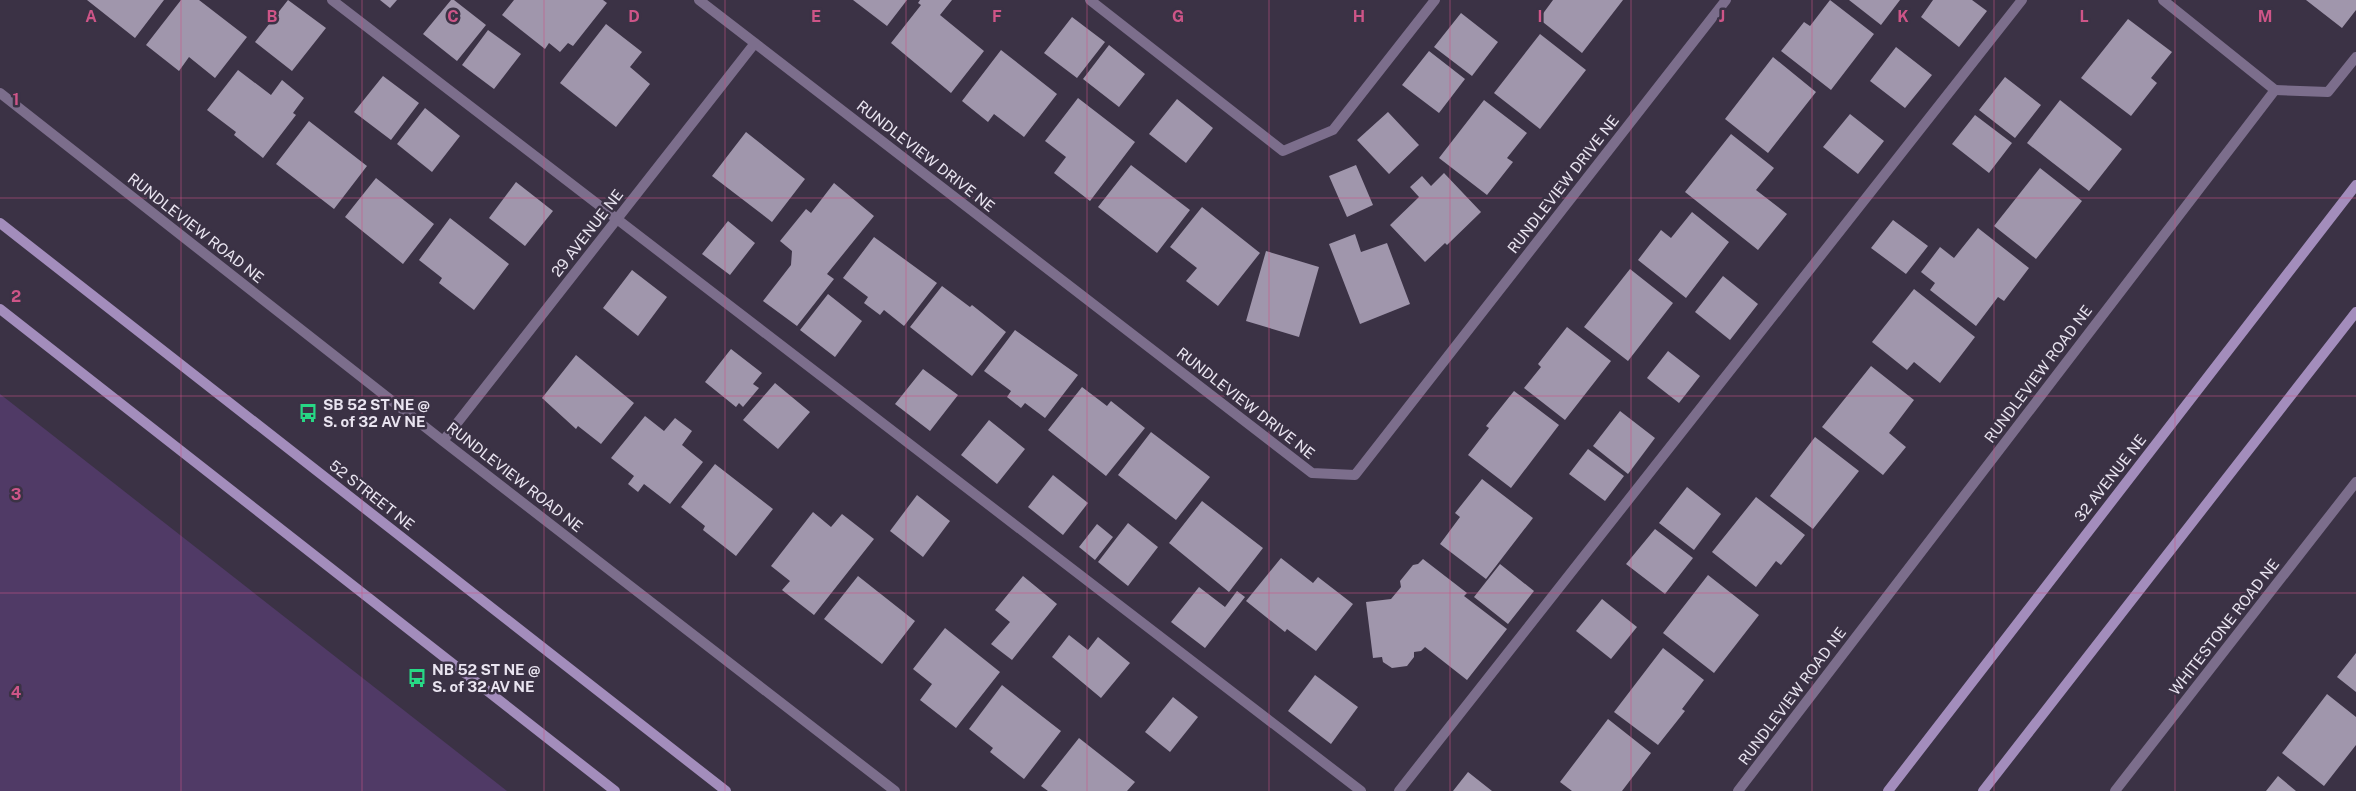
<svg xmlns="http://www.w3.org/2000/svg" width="2356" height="791" viewBox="0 0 2356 791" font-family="'Public Sans',sans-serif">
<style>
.green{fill:#503a66}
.building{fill:#a096ac}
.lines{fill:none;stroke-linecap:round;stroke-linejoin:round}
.lane{stroke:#7c6e8c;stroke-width:10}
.street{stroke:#7c6e8c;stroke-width:10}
.secondary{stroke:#a38dbc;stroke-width:10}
.grid{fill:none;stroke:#ce5588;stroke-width:1;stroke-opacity:0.55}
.labels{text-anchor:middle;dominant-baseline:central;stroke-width:5;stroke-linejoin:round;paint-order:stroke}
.street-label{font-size:15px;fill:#e9e4f0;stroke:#3b3245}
.poi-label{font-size:15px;font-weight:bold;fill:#e9e4f0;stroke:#3b3245;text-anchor:start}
.grid-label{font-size:16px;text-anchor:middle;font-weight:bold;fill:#ce5588;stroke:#3b3245;stroke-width:5;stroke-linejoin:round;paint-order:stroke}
</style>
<rect width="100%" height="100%" fill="#3b3245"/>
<path class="green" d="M 0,394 L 507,791 L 0,791 Z"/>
<path class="building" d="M 87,0 L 164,0 L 135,38 Z
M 181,0 L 199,0 L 247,37 L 215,78 L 189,57 L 179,71 L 146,45 Z
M 288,0 L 326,28 L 292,71 L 255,42 Z
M 380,0 L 397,0 L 390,8 Z
M 451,0 L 454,0 L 486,25 L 457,61 L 423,34 Z
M 514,0 L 603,0 L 607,3 L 573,46 L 568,43 L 560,52 L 549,43 L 545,49 L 502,15 Z
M 853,0 L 907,0 L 887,26 Z
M 920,0 L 952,0 L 940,15 L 984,51 L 951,93 L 891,43 L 921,5 L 918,3 Z
M 1553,0 L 1623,0 L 1582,53 L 1539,19 Z
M 1830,0 L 1874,34 L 1831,90 L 1781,51 L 1804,22 L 1810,26 Z
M 1849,0 L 1900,0 L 1881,25 Z
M 1933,0 L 1972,0 L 1987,11 L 1959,47 L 1921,17 Z
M 2306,0 L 2356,0 L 2356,10 L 2342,28 Z
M 1461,13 L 1498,42 L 1472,76 L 1434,47 Z
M 1072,17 L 1105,42 L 1077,78 L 1044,53 Z
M 2128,19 L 2172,52 L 2151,78 L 2157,83 L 2131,116 L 2081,78 Z
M 606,24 L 642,52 L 630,67 L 650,84 L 616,127 L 560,83 Z
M 488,30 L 521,54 L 494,89 L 462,65 Z
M 1540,34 L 1586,70 L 1540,129 L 1494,93 Z
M 1109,45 L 1145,74 L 1119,107 L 1083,79 Z
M 1896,47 L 1932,75 L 1905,108 L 1870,81 Z
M 1001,50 L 1057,94 L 1024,137 L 994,114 L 988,122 L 962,101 Z
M 1429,51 L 1465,79 L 1439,113 L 1402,85 Z
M 1773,57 L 1816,92 L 1768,153 L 1725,119 Z
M 238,70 L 271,95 L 282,80 L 304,98 L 293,113 L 296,115 L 263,158 L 234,135 L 236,132 L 207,110 Z
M 383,76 L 419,103 L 391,140 L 354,112 Z
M 2005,77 L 2041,105 L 2015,138 L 1979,110 Z
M 1078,98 L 1135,142 L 1090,201 L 1054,173 L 1066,157 L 1045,141 Z
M 1177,99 L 1213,128 L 1186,163 L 1149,134 Z
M 1484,100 L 1527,133 L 1507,158 L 1513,162 L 1487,195 L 1439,158 Z
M 2060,100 L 2122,149 L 2089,191 L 2027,143 Z
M 425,108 L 460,136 L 432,172 L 397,144 Z
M 1388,112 L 1419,145 L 1389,174 L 1357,140 Z
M 1850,114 L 1884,141 L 1858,174 L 1823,147 Z
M 1975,115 L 2012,143 L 1989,173 L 1952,144 Z
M 309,121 L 367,166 L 334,209 L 276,164 Z
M 746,132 L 805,179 L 772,222 L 712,176 Z
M 1731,134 L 1774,168 L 1756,190 L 1787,214 L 1758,250 L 1685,192 Z
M 1131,165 L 1190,210 L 1157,253 L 1098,207 Z
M 1356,165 L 1373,205 L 1347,217 L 1329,176 Z
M 2040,168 L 2082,201 L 2036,259 L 1994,226 Z
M 1444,173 L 1481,212 L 1447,245 L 1445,243 L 1425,262 L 1390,225 L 1419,197 L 1410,187 L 1422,176 L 1431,186 Z
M 376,178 L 434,224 L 403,264 L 345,217 Z
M 516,182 L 553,211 L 525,246 L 489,218 Z
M 834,183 L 874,216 L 827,274 L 834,279 L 797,326 L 763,301 L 791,265 L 792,251 L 780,241 L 806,209 L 811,213 Z
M 1202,207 L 1260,253 L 1218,306 L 1186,281 L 1197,268 L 1170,247 Z
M 1692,212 L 1729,242 L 1686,298 L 1638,260 L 1661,230 L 1671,238 Z
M 450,218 L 509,264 L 474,310 L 439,283 L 442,278 L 419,260 Z
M 1893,220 L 1928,246 L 1906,274 L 1871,248 Z
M 728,221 L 755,243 L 730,275 L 702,254 Z
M 1978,228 L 2029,268 L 2004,301 L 1998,297 L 1976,326 L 1930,290 L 1935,283 L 1921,272 L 1940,247 L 1954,258 Z
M 1355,234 L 1361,252 L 1387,243 L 1410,304 L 1360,324 L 1329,244 Z
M 874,237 L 937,283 L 904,326 L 884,310 L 880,315 L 864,303 L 868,297 L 843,278 Z
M 1266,251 L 1319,267 L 1299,337 L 1246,321 Z
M 1630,269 L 1673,303 L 1628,361 L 1584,327 Z
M 632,270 L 667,297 L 638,336 L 603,308 Z
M 1723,276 L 1758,304 L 1730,340 L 1695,312 Z
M 942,286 L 970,307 L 972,305 L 1006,332 L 972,376 L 910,327 Z
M 1914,289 L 1975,337 L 1940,383 L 1914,362 L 1907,370 L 1872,342 Z
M 828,294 L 862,321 L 835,357 L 800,330 Z
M 1567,327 L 1611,361 L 1565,420 L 1524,388 L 1541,367 L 1538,364 Z
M 1015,330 L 1078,375 L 1045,418 L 1025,403 L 1021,408 L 1007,397 L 1011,391 L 984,371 Z
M 731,349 L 762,373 L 753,384 L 759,388 L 743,407 L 739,403 L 736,407 L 705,382 Z
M 1668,351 L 1700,376 L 1679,403 L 1647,378 Z
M 576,355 L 634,403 L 601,444 L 578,426 L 576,429 L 542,398 Z
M 1871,366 L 1914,400 L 1889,433 L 1906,447 L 1883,475 L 1822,427 Z
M 923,369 L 958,395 L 930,431 L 895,404 Z
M 775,383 L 810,412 L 778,449 L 743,420 Z
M 1082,387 L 1107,406 L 1111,401 L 1145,428 L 1106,476 L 1048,430 Z
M 1514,391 L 1559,425 L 1511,488 L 1468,455 L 1489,428 L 1486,426 Z
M 1620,411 L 1655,438 L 1628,474 L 1593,446 Z
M 645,416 L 664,431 L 675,418 L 692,431 L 682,445 L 703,462 L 670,504 L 644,484 L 638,492 L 628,484 L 634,476 L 611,458 Z
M 989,420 L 1025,449 L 997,484 L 961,455 Z
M 1151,432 L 1210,477 L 1176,520 L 1118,475 Z
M 1815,437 L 1859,471 L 1813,529 L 1770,496 Z
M 1588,449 L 1624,476 L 1605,501 L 1569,474 Z
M 715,464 L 773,509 L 736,556 L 703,530 L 705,526 L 681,507 Z
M 1053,475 L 1088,503 L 1063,535 L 1028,507 Z
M 1482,479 L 1533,518 L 1486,579 L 1440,544 L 1460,517 L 1455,513 Z
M 1687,487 L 1721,514 L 1694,550 L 1659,523 Z
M 917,495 L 950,521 L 923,557 L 890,531 Z
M 1756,497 L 1805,535 L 1781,565 L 1776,561 L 1756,587 L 1712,552 Z
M 1202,501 L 1263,548 L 1229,592 L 1169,543 Z
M 813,512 L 831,527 L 842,514 L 874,539 L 814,615 L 782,590 L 790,581 L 771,566 Z
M 1128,523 L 1158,547 L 1128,586 L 1098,562 Z
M 1097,524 L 1113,537 L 1095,560 L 1079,547 Z
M 1655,529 L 1693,558 L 1665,594 L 1626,564 Z
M 1281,558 L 1313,583 L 1318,577 L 1353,604 L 1316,651 L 1287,629 L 1285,632 L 1246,601 Z
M 1423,559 L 1467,593 L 1464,596 L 1507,629 L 1467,680 L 1425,647 L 1421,651 L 1414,652 L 1414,657 L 1407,666 L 1392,668 L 1383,662 L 1382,657 L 1373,658 L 1366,602 L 1391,599 L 1401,587 L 1400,581 L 1413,565 L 1418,564 Z
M 1500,564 L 1534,591 L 1508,624 L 1474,597 Z
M 1708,575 L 1759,615 L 1714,673 L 1663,633 Z
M 858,576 L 915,621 L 882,664 L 824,619 Z
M 1023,576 L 1057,604 L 1012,660 L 991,644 L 1010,622 L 995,610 Z
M 1199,587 L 1225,607 L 1237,591 L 1245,597 L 1205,648 L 1171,622 Z
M 1602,599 L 1637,627 L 1611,659 L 1576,631 Z
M 945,628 L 1000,672 L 956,728 L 920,700 L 932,684 L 913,669 Z
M 1069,635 L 1088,650 L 1098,637 L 1130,663 L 1101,698 L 1052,657 Z
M 1663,648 L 1704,680 L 1682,709 L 1685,711 L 1658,745 L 1614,712 Z
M 2356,653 L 2356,692 L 2337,677 Z
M 1315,675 L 1358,707 L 1331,744 L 1288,711 Z
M 1002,685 L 1061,731 L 1024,779 L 990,752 L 993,748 L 969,729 Z
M 2327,694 L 2356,717 L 2356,745 L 2324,786 L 2282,753 Z
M 1173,697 L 1198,717 L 1170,752 L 1145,732 Z
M 1608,719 L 1651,753 L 1622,791 L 1572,791 L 1560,782 Z
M 1079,738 L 1135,782 L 1127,791 L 1048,791 L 1041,786 Z
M 1468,772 L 1492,791 L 1453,791 Z
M 2278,776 L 2296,791 L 2266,791 Z"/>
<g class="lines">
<path class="lane" d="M 332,0 L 1361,791
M 1090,0 L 1283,151 L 1333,130 L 1435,0
M 2275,90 L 2328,92 L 2356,57
M 1399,791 L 2022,0"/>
<path class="street" d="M 699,0 L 1312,473 L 1355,475 L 1726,0
M 0,93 L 443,441 L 895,791
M 443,441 L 755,43
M 1738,791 L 2275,90 L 2163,0
M 2115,791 L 2356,482"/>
<path class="secondary" d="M 0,223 L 726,791
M 0,309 L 615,791
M 1888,791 L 2356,185
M 1983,791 L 2356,312"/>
</g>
<path class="grid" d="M 181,0 L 181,791M 362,0 L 362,791M 544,0 L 544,791M 725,0 L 725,791M 906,0 L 906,791M 1087,0 L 1087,791M 1269,0 L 1269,791M 1450,0 L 1450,791M 1631,0 L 1631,791M 1812,0 L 1812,791M 1994,0 L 1994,791M 2175,0 L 2175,791M 0,198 L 2356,198M 0,396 L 2356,396M 0,593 L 2356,593"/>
<defs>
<g id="bus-bare" transform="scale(1.5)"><path d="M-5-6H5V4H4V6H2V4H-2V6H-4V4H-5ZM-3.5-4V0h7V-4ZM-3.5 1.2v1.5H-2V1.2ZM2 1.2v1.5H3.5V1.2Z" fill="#27d885" stroke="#3b3245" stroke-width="2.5" paint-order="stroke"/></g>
</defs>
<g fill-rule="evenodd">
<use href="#bus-bare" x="308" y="413"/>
<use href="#bus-bare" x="417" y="678"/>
</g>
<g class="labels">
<g class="street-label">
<text transform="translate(926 156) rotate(38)">RUNDLEVIEW DRIVE NE</text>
<text transform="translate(1563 184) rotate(-52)">RUNDLEVIEW DRIVE NE</text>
<text transform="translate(196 228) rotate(38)">RUNDLEVIEW ROAD NE</text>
<text transform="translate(587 233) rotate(-52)">29 AVENUE NE</text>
<text transform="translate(2038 374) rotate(-53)">RUNDLEVIEW ROAD NE</text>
<text transform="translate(1246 403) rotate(38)">RUNDLEVIEW DRIVE NE</text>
<text transform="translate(515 477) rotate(38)">RUNDLEVIEW ROAD NE</text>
<text transform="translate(2110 478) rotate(-52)">32 AVENUE NE</text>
<text transform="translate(372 495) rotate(38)">52 STREET NE</text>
<text transform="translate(2224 627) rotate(-52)">WHITESTONE ROAD NE</text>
<text transform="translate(1792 696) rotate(-53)">RUNDLEVIEW ROAD NE</text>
</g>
<g class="poi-label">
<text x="323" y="404">SB 52 ST NE @<tspan x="323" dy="17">S. of 32 AV NE</tspan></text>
<text x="432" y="669">NB 52 ST NE @<tspan x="432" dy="17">S. of 32 AV NE</tspan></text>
</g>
</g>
<g class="grid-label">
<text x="91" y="22">A</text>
<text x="272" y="22">B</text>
<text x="453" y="22">C</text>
<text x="634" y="22">D</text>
<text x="816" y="22">E</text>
<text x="997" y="22">F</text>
<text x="1178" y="22">G</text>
<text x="1359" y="22">H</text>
<text x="1540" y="22">I</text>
<text x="1722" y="22">J</text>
<text x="1903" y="22">K</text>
<text x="2084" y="22">L</text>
<text x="2265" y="22">M</text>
<text x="16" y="105">1</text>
<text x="16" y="302">2</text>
<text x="16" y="500">3</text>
<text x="16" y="698">4</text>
</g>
</svg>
